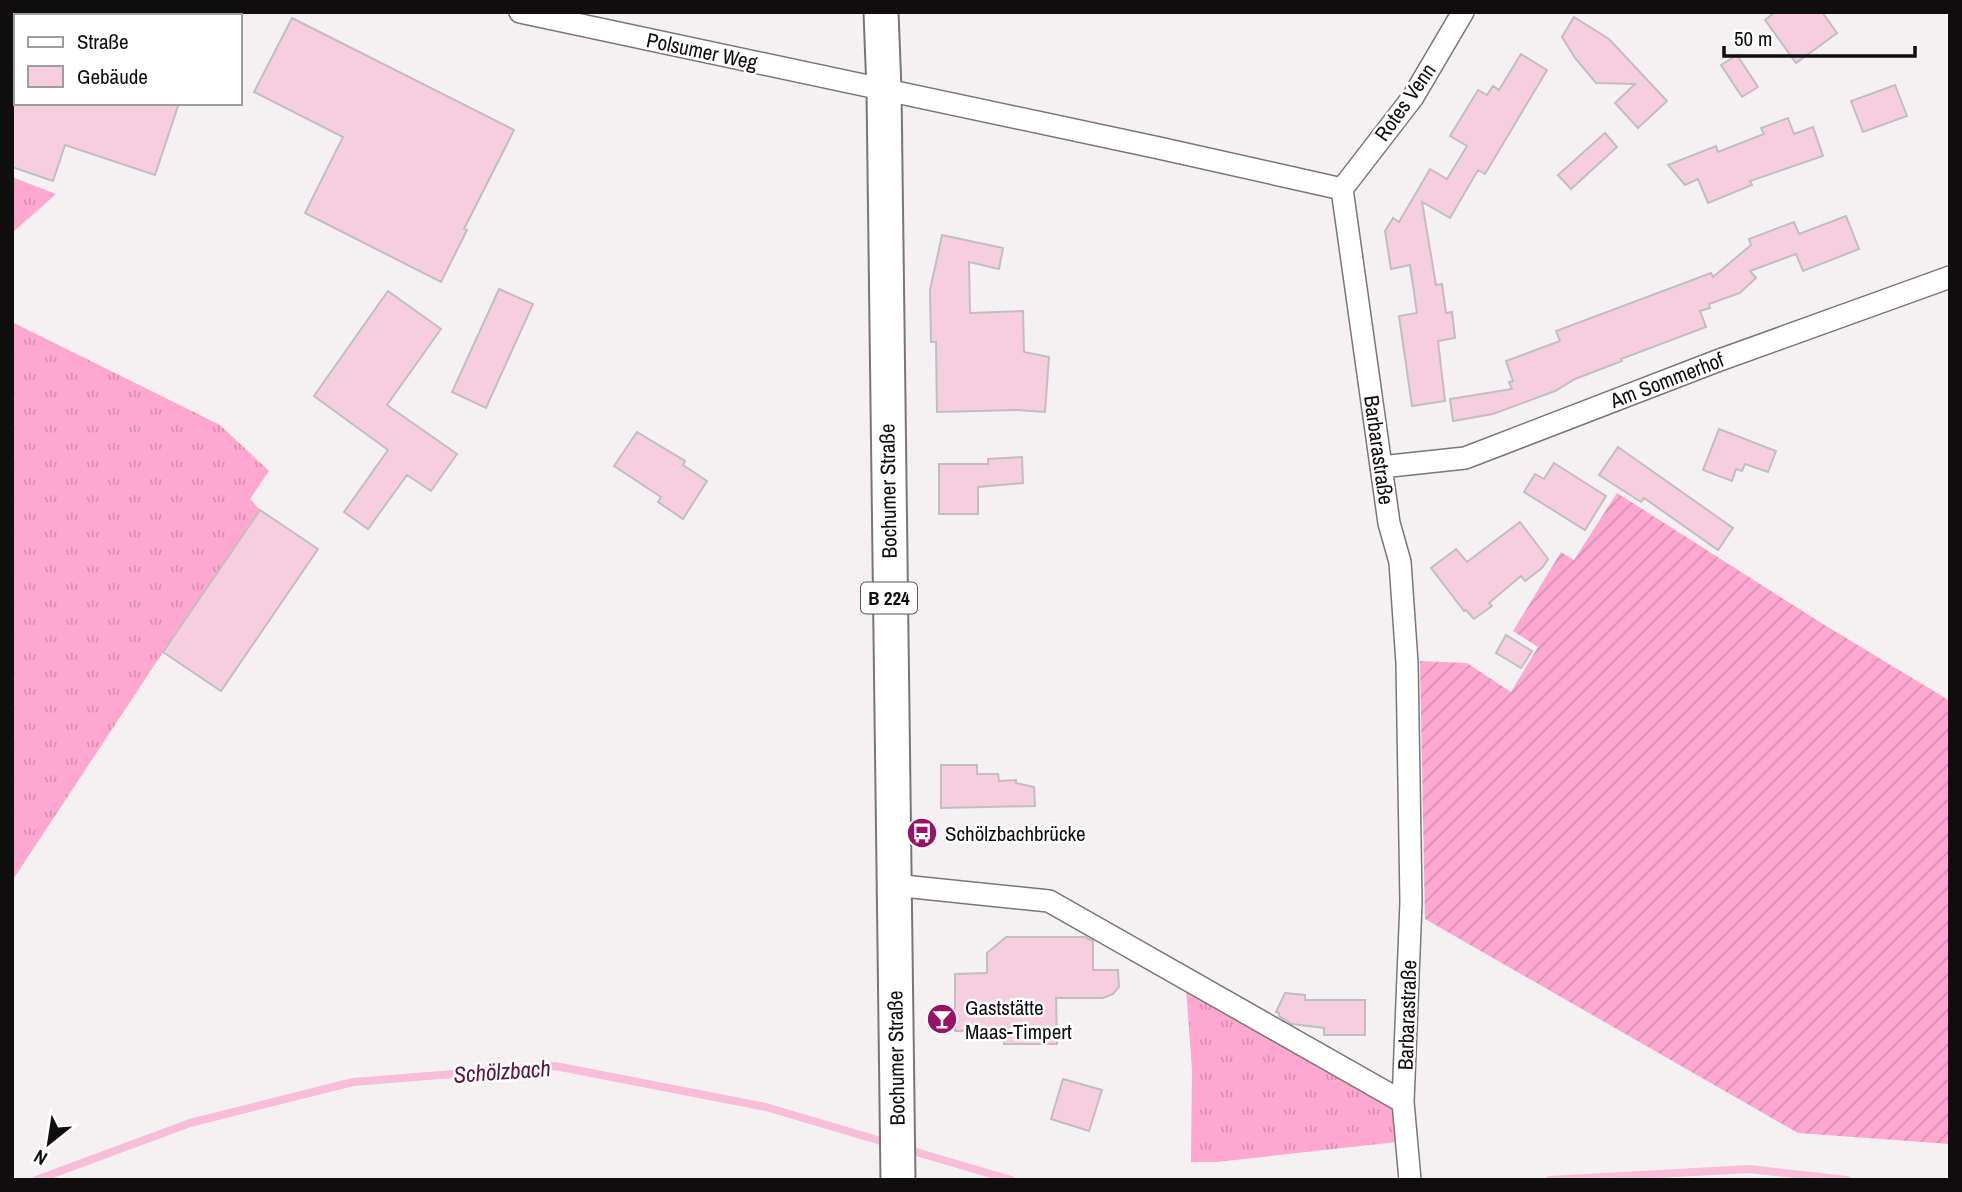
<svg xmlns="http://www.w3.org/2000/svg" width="1962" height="1192" viewBox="0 0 1962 1192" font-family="'Archivo Narrow',sans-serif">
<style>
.grass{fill:url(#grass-tufts)}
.garden{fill:url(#garden-furrows)}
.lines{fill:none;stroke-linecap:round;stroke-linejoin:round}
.stream{stroke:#f8bdd8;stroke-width:8}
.building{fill:#f6cee0;stroke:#c2bec0;stroke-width:2}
.street-casing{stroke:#7a7677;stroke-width:24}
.primary-casing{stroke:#7a7677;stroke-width:37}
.street{stroke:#fff;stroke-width:21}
.primary{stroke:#fff;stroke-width:33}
.labels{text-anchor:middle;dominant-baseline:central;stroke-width:5;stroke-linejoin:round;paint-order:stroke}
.shield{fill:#fff;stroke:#575656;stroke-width:2}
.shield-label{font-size:19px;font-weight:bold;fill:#0f0d0e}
.street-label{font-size:21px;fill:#0f0d0e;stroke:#fff}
.poi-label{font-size:21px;fill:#0f0d0e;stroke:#fff;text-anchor:start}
.water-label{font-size:23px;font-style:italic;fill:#610e40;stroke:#fff}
</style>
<defs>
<pattern id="grass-tufts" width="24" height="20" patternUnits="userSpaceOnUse" patternTransform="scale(1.75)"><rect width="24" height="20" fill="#fea7d1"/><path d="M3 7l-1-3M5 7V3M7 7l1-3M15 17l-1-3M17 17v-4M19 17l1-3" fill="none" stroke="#d88fb2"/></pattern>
<pattern id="garden-furrows" width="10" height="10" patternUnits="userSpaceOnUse" patternTransform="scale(1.75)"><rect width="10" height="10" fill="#fea7d1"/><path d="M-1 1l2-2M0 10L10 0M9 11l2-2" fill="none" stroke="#d88fb2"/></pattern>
</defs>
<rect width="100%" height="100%" fill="#f5f1f3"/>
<path class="grass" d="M 12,177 L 56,194 L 12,233 Z
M 12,322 L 220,425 L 269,471 L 250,499 L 260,510 L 163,652 L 12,881 Z
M 1186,989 L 1392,1105 L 1397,1142 L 1217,1162 L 1191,1162 L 1192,1069 Z"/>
<path class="garden" d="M 1617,493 L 1823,624 L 1950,701 L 1950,1144 L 1798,1133 L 1425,919 L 1420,661 L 1467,663 L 1511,692 L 1538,647 L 1513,631 L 1561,552 L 1574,560 Z"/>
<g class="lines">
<path class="stream" d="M 906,1149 L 1011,1180
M 36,1180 L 190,1123 L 353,1082 L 555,1066 L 766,1107 L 891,1144
M 1550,1180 L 1749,1169 L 1847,1180"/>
</g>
<path class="building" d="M 1775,12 L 1822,12 L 1837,33 L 1796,63 L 1765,20 Z
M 1574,17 L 1609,39 L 1667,101 L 1638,128 L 1615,103 L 1635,84 L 1596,83 L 1575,58 L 1562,37 Z
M 292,18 L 514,130 L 464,229 L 467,230 L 441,282 L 305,213 L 343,137 L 254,92 Z
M 1521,54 L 1547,70 L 1485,174 L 1478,170 L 1450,218 L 1422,202 L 1436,285 L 1442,284 L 1446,313 L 1452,312 L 1455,338 L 1438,341 L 1445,401 L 1412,406 L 1399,316 L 1417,313 L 1410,265 L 1391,269 L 1385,231 L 1393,218 L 1399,222 L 1430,169 L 1447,179 L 1467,146 L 1450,136 L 1478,90 L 1487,95 L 1493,86 L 1499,90 Z
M 1737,55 L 1758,87 L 1742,97 L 1721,65 Z
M 1895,85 L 1907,116 L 1863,132 L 1851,101 Z
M 12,103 L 179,103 L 155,175 L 65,145 L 53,181 L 12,167 Z
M 1788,118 L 1794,134 L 1813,127 L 1823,156 L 1750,181 L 1752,185 L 1708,203 L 1698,179 L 1685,185 L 1668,165 L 1716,146 L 1718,152 L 1764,134 L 1761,128 Z
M 1605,133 L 1617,147 L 1571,189 L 1558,175 Z
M 1846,216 L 1859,249 L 1803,271 L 1796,254 L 1750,271 L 1756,278 L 1740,293 L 1709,304 L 1710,308 L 1700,311 L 1706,327 L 1621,359 L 1622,361 L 1575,379 L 1555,391 L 1493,414 L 1453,421 L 1450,399 L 1512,389 L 1509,382 L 1513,381 L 1506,361 L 1560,341 L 1556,331 L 1711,273 L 1713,277 L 1751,245 L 1749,239 L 1794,222 L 1799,234 Z
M 942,235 L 1003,248 L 999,269 L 969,262 L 970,313 L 1023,311 L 1024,352 L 1049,357 L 1045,412 L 1017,410 L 937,412 L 936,342 L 931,342 L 930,290 Z
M 499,289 L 533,304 L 486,408 L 452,392 Z
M 388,291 L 441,329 L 387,405 L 457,454 L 431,491 L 407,475 L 368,529 L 344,512 L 388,450 L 314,396 Z
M 1719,429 L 1776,451 L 1768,472 L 1745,464 L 1742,471 L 1736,469 L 1732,481 L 1703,470 Z
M 637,432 L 685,461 L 683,465 L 707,481 L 683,519 L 658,502 L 661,497 L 614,466 Z
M 1618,447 L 1733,528 L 1718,550 L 1644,498 L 1641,502 L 1599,475 Z
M 1022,457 L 1023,483 L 978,487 L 978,514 L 939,514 L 939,464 L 988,464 L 988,459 Z
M 1554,463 L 1606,496 L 1585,530 L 1524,492 L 1535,474 L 1544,479 Z
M 260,510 L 318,549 L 221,691 L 163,652 Z
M 1520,522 L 1548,559 L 1542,568 L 1525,581 L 1521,576 L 1489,603 L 1492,606 L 1474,619 L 1466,610 L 1464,611 L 1431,568 L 1456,549 L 1467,562 Z
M 1506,635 L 1532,651 L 1521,668 L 1496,653 Z
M 941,765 L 977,765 L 977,774 L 998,774 L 999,781 L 1016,780 L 1016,783 L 1034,787 L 1035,806 L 941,808 Z
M 1006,937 L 1085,937 L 1093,941 L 1093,970 L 1118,970 L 1119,987 L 1113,994 L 1103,998 L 1056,998 L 1057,1044 L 1004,1044 L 1004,1030 L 955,1031 L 955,974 L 987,973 L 987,953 Z
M 1285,993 L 1305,995 L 1305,1000 L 1365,1000 L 1365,1035 L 1324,1035 L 1324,1028 L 1292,1024 L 1279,1016 L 1279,1013 L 1276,1012 Z
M 1063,1079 L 1102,1090 L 1089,1131 L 1051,1119 Z"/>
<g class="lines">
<g class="street-casing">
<path id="street" d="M 520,12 L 1159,148 L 1342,189
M 1342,189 L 1389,523 L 1400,562 L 1407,663 L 1411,902 L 1403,1102 L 1410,1180
M 1342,189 L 1413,97 L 1463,12
M 1381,467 L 1465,458 L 1717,361 L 1950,277
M 893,885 L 1049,901 L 1403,1102"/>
</g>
<g class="primary-casing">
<path id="primary" d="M 881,12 L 884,90 L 898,1180"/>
</g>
<use href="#street" class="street"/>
<use href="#primary" class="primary"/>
</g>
<defs>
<g id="bus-disc" transform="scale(1.575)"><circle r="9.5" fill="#991266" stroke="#fff"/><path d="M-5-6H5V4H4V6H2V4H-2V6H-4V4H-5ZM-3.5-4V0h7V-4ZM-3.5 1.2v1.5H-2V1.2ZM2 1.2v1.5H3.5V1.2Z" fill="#fff"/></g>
<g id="bar-disc" transform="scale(1.575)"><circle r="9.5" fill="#991266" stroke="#fff"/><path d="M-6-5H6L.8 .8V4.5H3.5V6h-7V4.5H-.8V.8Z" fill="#fff"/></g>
</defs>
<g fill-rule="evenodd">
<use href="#bus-disc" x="922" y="833"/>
<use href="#bar-disc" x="942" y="1019"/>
</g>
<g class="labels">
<rect class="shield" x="861" y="582.5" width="56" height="31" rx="5"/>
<g class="shield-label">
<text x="889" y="598">B 224</text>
</g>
<g class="street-label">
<text transform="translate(702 51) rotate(12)">Polsumer Weg</text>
<text transform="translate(1405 102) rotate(-55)">Rotes Venn</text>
<text transform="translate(1667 380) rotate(-21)">Am Sommerhof</text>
<text transform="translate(1379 450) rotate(82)">Barbarastraße</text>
<text transform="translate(888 491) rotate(-91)">Bochumer Straße</text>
<text transform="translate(1407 1015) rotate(-88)">Barbarastraße</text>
<text transform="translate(896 1058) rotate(-91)">Bochumer Straße</text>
</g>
<g class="poi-label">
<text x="945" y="833">Schölzbachbrücke</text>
<text x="965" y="1007">Gaststätte<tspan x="965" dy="24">Maas-Timpert</tspan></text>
</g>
<g class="water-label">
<text transform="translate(502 1071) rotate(-4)">Schölzbach</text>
</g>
</g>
<rect width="1962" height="1192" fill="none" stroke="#0f0d0e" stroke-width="28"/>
<rect x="14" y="14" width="228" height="91" fill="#ffffff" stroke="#9f9e9f" stroke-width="2"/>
<rect x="28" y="37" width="35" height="10" fill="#ffffff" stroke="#9f9e9f" stroke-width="2"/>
<text x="77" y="49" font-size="21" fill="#0f0d0e">Straße</text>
<rect x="28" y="66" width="35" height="21" fill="#f6cee0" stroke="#9f9e9f" stroke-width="2"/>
<text x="77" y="84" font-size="21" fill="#0f0d0e">Gebäude</text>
<g transform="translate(49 1143) rotate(210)" stroke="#ffffff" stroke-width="5" paint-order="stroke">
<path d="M0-5L12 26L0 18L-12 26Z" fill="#0f0d0e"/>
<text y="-10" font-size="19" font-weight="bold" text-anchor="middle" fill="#0f0d0e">N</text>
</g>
<path d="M1724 46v10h191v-10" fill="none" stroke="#0f0d0e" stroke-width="3.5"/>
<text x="1734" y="46" font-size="21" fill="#0f0d0e" stroke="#ffffff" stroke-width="5" paint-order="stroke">50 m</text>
</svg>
